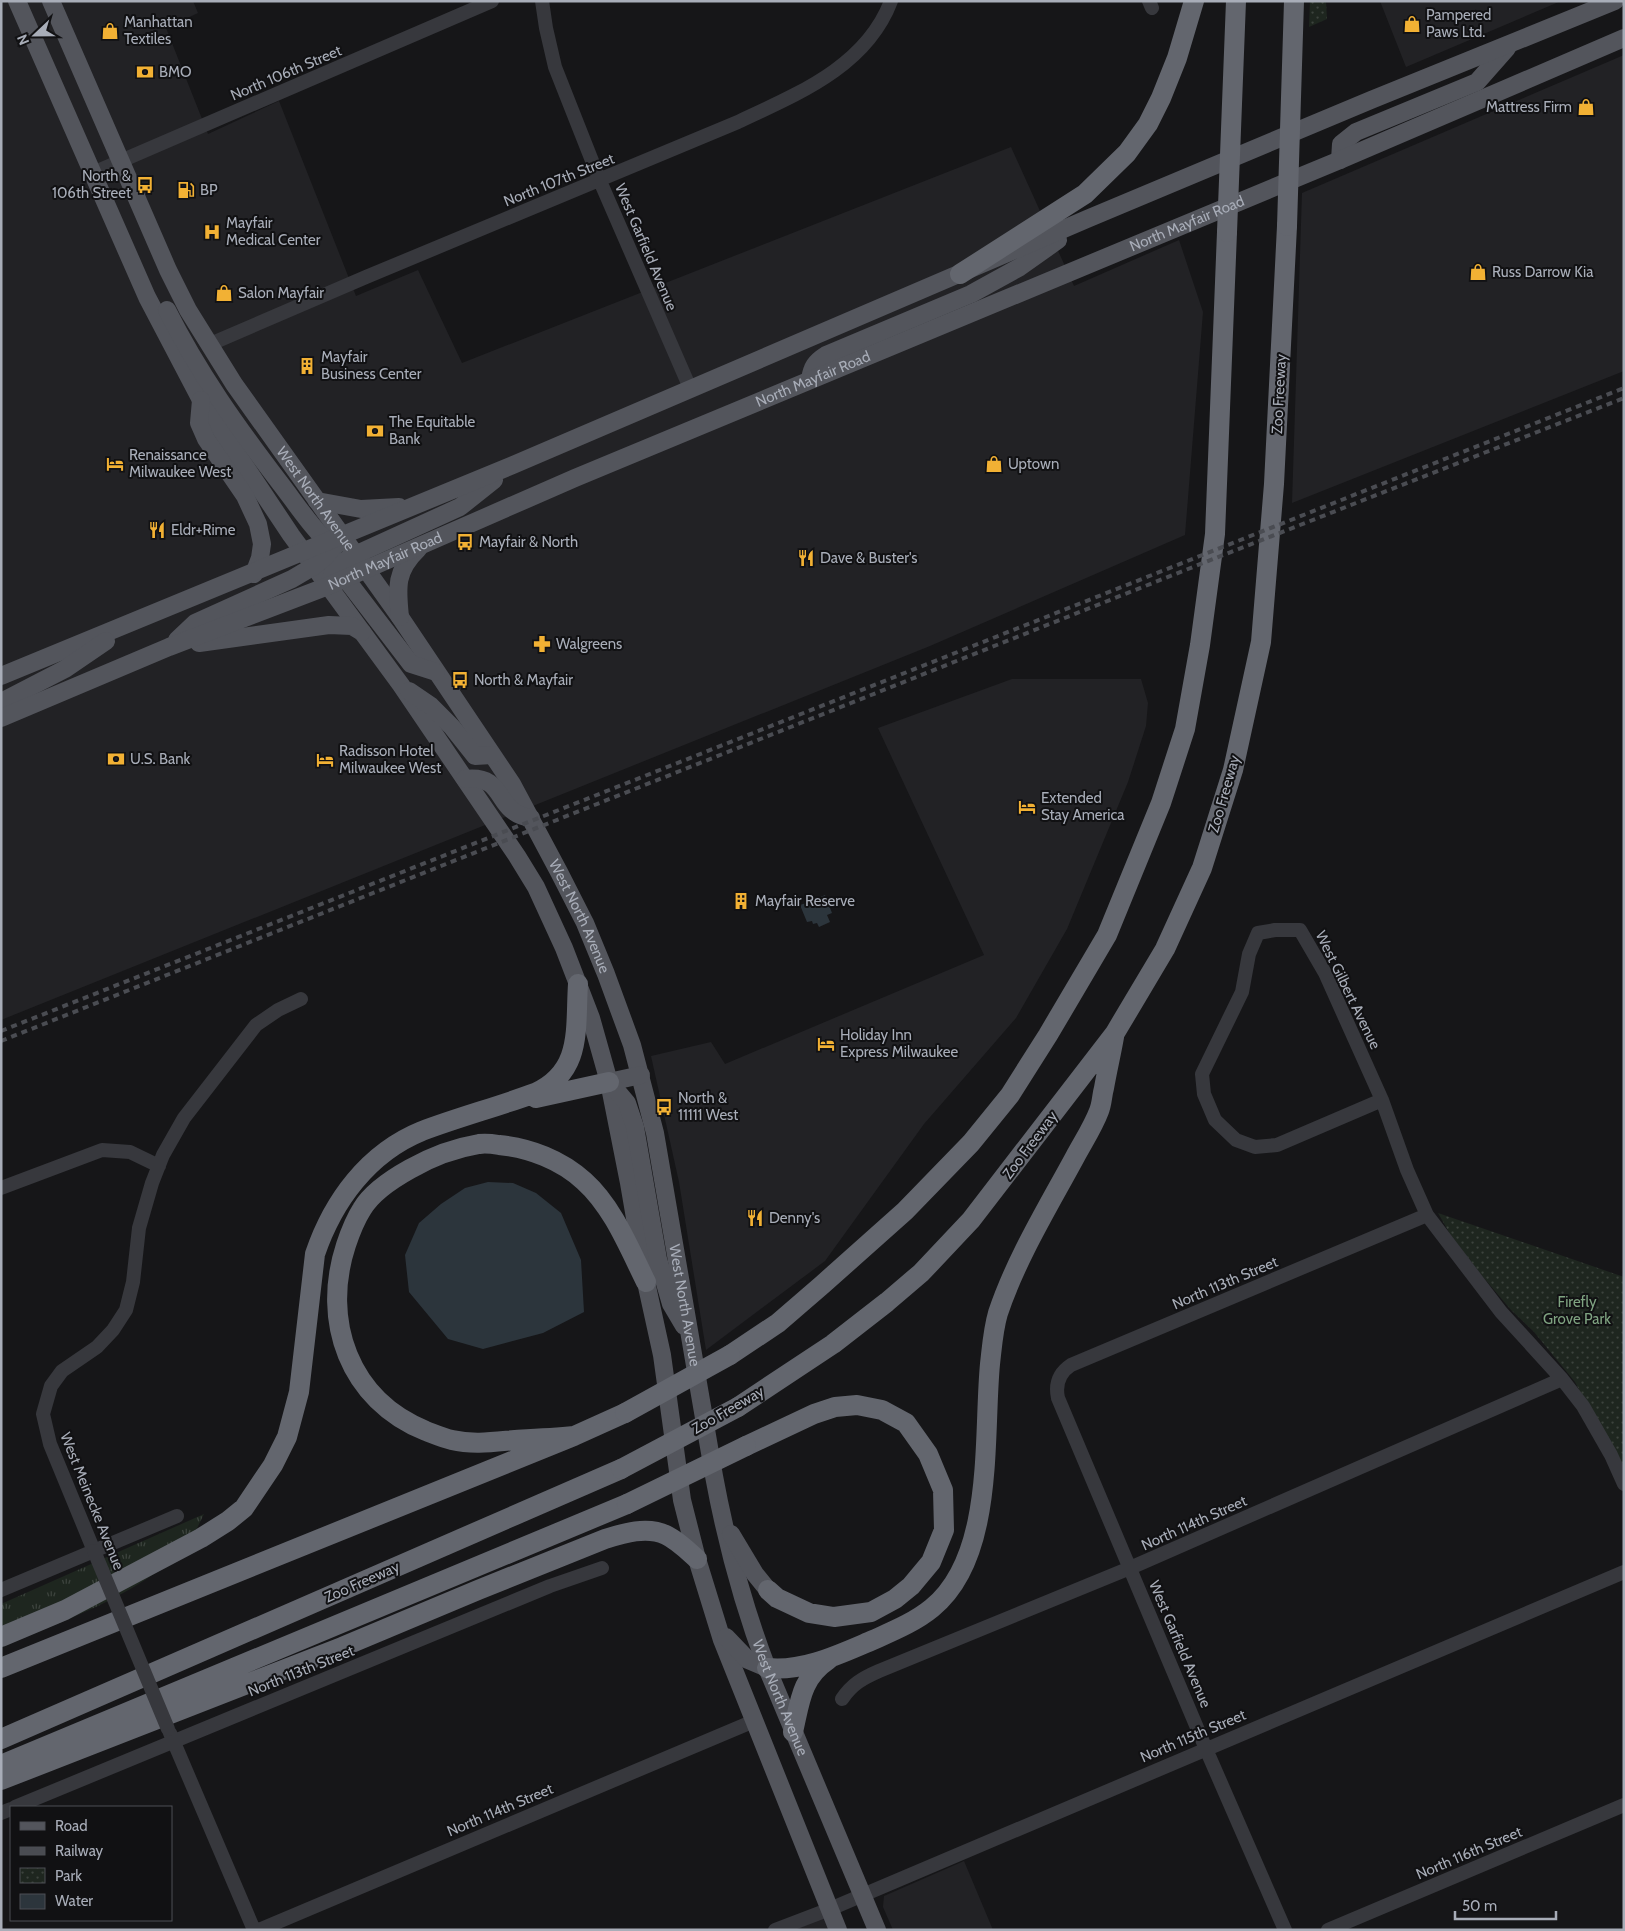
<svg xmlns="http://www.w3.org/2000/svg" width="1625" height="1931" viewBox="0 0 1625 1931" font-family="Cabin,sans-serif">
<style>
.built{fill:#222225}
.grass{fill:url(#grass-tufts)}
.park{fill:url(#park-dots)}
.water{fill:#2c353c}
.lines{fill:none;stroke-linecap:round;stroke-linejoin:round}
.minor{stroke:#37383d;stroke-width:14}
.major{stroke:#53555c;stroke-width:18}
.highway{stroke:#63666e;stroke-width:20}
.rail{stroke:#4a4c52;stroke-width:4;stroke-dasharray:6 5;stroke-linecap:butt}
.minor-bridge{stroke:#37383d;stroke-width:14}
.highway-bridge{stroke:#63666e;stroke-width:20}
.labels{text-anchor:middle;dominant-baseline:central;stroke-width:4;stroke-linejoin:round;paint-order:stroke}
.poi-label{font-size:15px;fill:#a8adb8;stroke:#111113;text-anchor:start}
.street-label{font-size:15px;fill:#a8adb8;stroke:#111113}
.park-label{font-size:15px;fill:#7fa381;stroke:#111113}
</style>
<defs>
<pattern id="grass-tufts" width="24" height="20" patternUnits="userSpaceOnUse" patternTransform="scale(1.25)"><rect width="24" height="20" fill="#1e261f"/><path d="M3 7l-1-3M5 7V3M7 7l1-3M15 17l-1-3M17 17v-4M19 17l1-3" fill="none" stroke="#3c433d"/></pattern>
<pattern id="park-dots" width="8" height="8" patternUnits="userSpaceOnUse" patternTransform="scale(1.25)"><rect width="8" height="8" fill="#1e261f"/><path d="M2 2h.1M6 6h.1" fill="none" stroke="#3c433d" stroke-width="1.8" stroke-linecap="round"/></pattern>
</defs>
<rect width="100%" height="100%" fill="#161618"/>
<path class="built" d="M 1,1 L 193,1 L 198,13 L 166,28 L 208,134 L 279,101 L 356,296 L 418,270 L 462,363 L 1011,147 L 1074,286 L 1179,240 L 1203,312 L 1185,535 L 930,646 L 1,1020 Z
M 1380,1 L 1561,1 L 1406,67 Z
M 1624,55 L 1624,371 L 1292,503 L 1302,193 Z
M 1012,679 L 1141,679 L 1148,703 L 1146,726 L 1128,782 L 1067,929 L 1016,1018 L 924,1124 L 825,1261 L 706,1350 L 679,1182 L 651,1056 L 711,1042 L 725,1064 L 984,955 L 878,728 Z
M 964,1861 L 993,1930 L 893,1930 L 883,1907 L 884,1896 Z
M 830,1909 L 838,1930 L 775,1930 Z"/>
<path class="grass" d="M 204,1514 C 199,1524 193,1538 185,1547 C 139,1596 62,1621 1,1647 L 1,1604 Z"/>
<path class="park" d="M 1310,1 L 1326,1 L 1327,19 L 1309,27 Z
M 1438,1213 L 1624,1277 L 1624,1476 L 1575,1382 L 1534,1332 L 1511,1310 L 1478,1271 L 1450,1234 Z"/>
<path class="water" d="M 825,895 L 832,913 L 827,915 L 830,922 L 819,927 L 817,923 L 813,924 L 812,921 L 807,922 L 800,905 L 809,902 L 811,907 L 816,905 L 814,900 Z
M 488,1182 L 513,1183 L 536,1193 L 561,1213 L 581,1260 L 584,1312 L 543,1333 L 483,1349 L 448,1339 L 409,1292 L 405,1255 L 419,1223 L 441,1204 L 465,1188 Z"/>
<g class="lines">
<path class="minor" d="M 542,1 L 546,28 L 555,67 L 600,181 L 690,388
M 1149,1 L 1152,8
M 93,173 L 492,1
M 208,345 L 366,277 L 738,122 C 797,94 866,67 891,1
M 1382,1100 L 1277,1145 L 1255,1147 L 1236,1140 L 1215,1120 L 1204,1094 L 1202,1074 L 1242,992 L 1249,954 L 1258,933 L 1275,930 L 1300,930 L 1325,973 L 1382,1100 L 1407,1170 L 1427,1215 L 1501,1312 L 1562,1379 L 1583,1406 L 1611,1455 L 1624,1484
M 1,1188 L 102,1150 L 130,1152 L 159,1166
M 94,1551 L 50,1444 L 43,1414 L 51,1386 L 62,1371 L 97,1347 L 113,1330 L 126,1310 L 133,1282 L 139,1228 L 152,1183 L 163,1155 L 184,1118 L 256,1025 L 278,1010 L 301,999
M 1,1590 L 177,1516
M 842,1699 C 852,1684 863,1678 879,1671 L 1130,1568 L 1562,1379
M 170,1733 L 254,1930
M 15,1807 L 550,1586 L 602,1568
M 1,1813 L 11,1809
M 259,1930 L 754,1721
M 775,1930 L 830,1909 L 1624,1572
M 1285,1930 L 1206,1749 L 1058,1398 C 1055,1384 1059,1373 1071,1365 L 1427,1215
M 1328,1930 L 1624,1805"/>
<g class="major">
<path d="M 17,1 L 147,297 L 201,400 L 291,535 L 401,685 L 517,856 L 536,887 L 564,948 L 591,1018 L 609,1082 L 629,1183 L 646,1282 L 662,1355 L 682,1500 L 697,1559 L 722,1640 L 838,1930"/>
<path id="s1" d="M 51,1 L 168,270 L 188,310 L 234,384 L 400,617 L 512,784 L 559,872 L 585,923 L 606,974 L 632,1045 L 655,1133 L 714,1476 C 726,1541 743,1605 767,1668 L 877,1930"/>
<path d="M 1340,160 L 1341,144 L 1356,132 L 1477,82 L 1507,48"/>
<path d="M 167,310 C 198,372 238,428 280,483 C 297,505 313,530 334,548"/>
<path d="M 810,379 C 812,367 815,362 826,355 L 971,294 L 1020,267 L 1058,240"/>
<path d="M 201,400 L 199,423 L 206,439 L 245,496 L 258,524 L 262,544 L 260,558 L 254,574"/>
<path d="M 317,501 L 361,509 L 399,507"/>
<path d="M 339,570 L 411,664 L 436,672"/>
<path d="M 328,586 L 336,566 L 355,555 L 460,507 L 494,480"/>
<path d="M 400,617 C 397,588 395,571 418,549"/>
<path d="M 177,640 L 195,623 L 292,579 L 314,566 L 325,557 L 339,539"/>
<path d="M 199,643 L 329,625 L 352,626 L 362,632"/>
<path d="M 1,676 L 513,465 L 1087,219 L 1371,100 L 1615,1"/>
<path d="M 409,691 L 431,706 L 452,727 L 475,756 L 492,755"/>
<path d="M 1,702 L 65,669 L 106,641"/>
<path id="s2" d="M 1,718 L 169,647 L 328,586 L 575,478 L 1340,160 L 1624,38"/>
<path d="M 465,779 C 508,774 493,813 531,818"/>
<path d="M 609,1082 L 641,1075"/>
<path d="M 611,1084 L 627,1103 L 635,1127 L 658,1259 L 671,1304 L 684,1326"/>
<path d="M 731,1534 L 755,1574 L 768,1590"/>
<path d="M 726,1637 L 748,1660 L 767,1668"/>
</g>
<path class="highway" d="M 960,274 L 1085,194 L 1127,153 L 1148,124 L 1161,98 L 1177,58 L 1194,1
M 536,1098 L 609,1082
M 730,1355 L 778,1323 L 822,1285 L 905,1211 L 971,1143 L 1010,1095 L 1048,1035 L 1107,935 L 1161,803 L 1185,729 L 1200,645 L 1215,534 L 1227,232
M 738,1407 L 833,1344 L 887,1302 L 921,1273 L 971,1220 L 1115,1033 L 1165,949 L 1202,868 L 1233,770 L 1261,642 L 1274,484 L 1287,226
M 574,1436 C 554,1438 534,1439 515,1440 C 493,1442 473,1445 452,1440 C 443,1438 434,1434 426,1431 C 349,1400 321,1321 346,1245 C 350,1233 355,1220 362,1209 C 372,1192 392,1179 410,1169 C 431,1157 455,1148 479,1144 C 486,1143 493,1144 499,1145 C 530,1148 561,1160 584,1181 C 613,1207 629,1248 646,1282
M 746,1446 L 814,1414 L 835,1407 L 857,1405 L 882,1410 L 906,1423 L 928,1454 L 943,1490 L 944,1530 L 931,1562 L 911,1586 L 895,1599 L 871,1612 L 834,1617 L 809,1613 L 777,1598 L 768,1590
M 1,1637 L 65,1610 L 201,1538 L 228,1521 L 244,1508 L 273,1465 L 287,1437 L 299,1392 L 315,1254 C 333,1201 368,1153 422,1131 C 459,1117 497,1107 535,1093 C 583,1071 575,1029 578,984
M 1,1668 L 574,1436 L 625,1413
M 767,1668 C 803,1672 840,1654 873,1640 C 893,1631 915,1622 932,1608 C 995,1557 983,1437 990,1364 C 992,1347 993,1330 998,1313 C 1016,1259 1048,1207 1075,1157 C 1083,1142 1093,1127 1099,1111 C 1102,1104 1102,1095 1104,1088 C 1107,1071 1111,1054 1114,1037
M 793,1732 C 800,1702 801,1678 828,1660
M 1,1739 L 621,1469
M 1,1765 L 627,1504
M 1,1780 L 342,1647 L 478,1590 L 605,1539 C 624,1533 647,1526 666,1535 C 677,1540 688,1551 697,1559"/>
<path class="rail" d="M 1,1031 L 1624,388
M 1,1041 L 1203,563 L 1624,398"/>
<path class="minor-bridge" d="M 94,1551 L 168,1729"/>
<path class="highway-bridge" d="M 1287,226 L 1294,1
M 1227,232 L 1236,1
M 625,1413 L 730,1355
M 621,1469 L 738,1407
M 627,1504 L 746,1446"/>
</g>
<defs>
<g id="shop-bare" transform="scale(1.35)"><path d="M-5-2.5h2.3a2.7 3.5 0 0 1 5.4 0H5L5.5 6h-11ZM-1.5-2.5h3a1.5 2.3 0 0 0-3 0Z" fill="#f2b134" stroke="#111113" stroke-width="2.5" paint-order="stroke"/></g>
<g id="bank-bare" transform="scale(1.35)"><path d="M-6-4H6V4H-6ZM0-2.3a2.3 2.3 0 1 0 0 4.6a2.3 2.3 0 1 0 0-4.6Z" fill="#f2b134" stroke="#111113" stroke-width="2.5" paint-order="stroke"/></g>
<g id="bus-bare" transform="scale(1.35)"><path d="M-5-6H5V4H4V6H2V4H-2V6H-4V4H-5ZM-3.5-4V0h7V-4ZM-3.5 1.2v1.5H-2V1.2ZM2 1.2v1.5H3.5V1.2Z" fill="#f2b134" stroke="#111113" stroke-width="2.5" paint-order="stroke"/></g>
<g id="fuel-bare" transform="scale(1.35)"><path d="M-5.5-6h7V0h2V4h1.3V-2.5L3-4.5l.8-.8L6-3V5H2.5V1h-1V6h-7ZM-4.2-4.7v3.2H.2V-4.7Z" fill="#f2b134" stroke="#111113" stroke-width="2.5" paint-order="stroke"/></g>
<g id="hospital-bare" transform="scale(1.35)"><path d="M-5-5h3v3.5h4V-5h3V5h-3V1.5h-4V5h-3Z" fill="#f2b134" stroke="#111113" stroke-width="2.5" paint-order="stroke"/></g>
<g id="building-bare" transform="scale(1.35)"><path d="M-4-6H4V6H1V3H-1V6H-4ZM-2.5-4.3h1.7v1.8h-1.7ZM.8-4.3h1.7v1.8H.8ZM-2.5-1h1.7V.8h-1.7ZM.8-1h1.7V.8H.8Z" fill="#f2b134" stroke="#111113" stroke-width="2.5" paint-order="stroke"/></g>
<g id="hotel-bare" transform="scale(1.35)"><path d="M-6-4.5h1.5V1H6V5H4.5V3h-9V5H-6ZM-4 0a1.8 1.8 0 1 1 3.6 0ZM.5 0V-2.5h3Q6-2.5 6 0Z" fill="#f2b134" stroke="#111113" stroke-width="2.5" paint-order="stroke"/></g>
<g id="restaurant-bare" transform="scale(1.35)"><path d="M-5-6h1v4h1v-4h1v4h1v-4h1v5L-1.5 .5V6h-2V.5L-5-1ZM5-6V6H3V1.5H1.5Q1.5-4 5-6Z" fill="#f2b134" stroke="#111113" stroke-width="2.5" paint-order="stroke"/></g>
<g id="pharmacy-bare" transform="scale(1.35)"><path d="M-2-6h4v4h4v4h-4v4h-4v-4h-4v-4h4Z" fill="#f2b134" stroke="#111113" stroke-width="2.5" paint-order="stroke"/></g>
</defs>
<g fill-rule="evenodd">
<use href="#shop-bare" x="1412" y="24"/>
<use href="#shop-bare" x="110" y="31"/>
<use href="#bank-bare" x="145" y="72"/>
<use href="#shop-bare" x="1586" y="107"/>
<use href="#bus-bare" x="145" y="185"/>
<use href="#fuel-bare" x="186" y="190"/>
<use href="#hospital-bare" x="212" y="232"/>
<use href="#shop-bare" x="1478" y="272"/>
<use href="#shop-bare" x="224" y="293"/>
<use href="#building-bare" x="307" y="366"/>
<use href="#bank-bare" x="375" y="431"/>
<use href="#hotel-bare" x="115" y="464"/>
<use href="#shop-bare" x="994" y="464"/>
<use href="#restaurant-bare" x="157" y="530"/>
<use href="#bus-bare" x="465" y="542"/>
<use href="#restaurant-bare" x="806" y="558"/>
<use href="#pharmacy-bare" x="542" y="644"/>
<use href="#bus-bare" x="460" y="680"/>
<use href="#bank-bare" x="116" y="759"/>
<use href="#hotel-bare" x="325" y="760"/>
<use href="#hotel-bare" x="1027" y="807"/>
<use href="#building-bare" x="741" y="901"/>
<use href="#hotel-bare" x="826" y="1044"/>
<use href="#bus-bare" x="664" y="1107"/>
<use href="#restaurant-bare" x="755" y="1218"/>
</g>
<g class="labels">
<g class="poi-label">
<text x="1426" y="15">Pampered<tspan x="1426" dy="17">Paws Ltd.</tspan></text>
<text x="124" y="22">Manhattan<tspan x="124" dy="17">Textiles</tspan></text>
<text x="159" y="72">BMO</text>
<text x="1572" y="107" text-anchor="end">Mattress Firm</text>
<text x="131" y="176" text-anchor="end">North &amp;<tspan x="131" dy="17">106th Street</tspan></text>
<text x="200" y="190">BP</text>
<text x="226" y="223">Mayfair<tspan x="226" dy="17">Medical Center</tspan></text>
<text x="1492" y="272">Russ Darrow Kia</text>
<text x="238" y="293">Salon Mayfair</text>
<text x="321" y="357">Mayfair<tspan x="321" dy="17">Business Center</tspan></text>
<text x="389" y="422">The Equitable<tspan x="389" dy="17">Bank</tspan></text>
<text x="129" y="455">Renaissance<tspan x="129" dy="17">Milwaukee West</tspan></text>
<text x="1008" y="464">Uptown</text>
<text x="171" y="530">Eldr+Rime</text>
<text x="479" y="542">Mayfair &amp; North</text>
<text x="820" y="558">Dave &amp; Buster's</text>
<text x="556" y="644">Walgreens</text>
<text x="474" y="680">North &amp; Mayfair</text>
<text x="339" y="751">Radisson Hotel<tspan x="339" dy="17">Milwaukee West</tspan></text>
<text x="130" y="759">U.S. Bank</text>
<text x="1041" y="798">Extended<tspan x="1041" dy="17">Stay America</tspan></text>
<text x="755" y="901">Mayfair Reserve</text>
<text x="840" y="1035">Holiday Inn<tspan x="840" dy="17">Express Milwaukee</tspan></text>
<text x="678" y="1098">North &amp;<tspan x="678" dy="17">11111 West</tspan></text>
<text x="769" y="1218">Denny's</text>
</g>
<g class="street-label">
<text transform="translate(286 73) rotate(-23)">North 106th Street</text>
<text transform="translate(559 180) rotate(-22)">North 107th Street</text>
<text stroke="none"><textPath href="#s2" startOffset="1285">North Mayfair Road</textPath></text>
<text transform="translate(646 247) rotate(67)">West Garfield Avenue</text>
<text stroke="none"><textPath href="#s2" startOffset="880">North Mayfair Road</textPath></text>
<text transform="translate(1279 394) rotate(-87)">Zoo Freeway</text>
<text stroke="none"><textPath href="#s1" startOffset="566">West North Avenue</textPath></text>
<text stroke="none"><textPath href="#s2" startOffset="415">North Mayfair Road</textPath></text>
<text transform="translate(1224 794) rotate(-74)">Zoo Freeway</text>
<text stroke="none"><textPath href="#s1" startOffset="1061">West North Avenue</textPath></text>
<text transform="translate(1348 990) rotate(64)">West Gilbert Avenue</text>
<text transform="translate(1030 1145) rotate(-53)">Zoo Freeway</text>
<text transform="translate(1225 1283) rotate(-23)">North 113th Street</text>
<text stroke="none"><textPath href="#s1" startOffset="1466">West North Avenue</textPath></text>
<text transform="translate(728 1410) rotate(-30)">Zoo Freeway</text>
<text transform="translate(92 1501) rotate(68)">West Meinecke Avenue</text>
<text transform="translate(1194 1523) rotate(-24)">North 114th Street</text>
<text transform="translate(362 1582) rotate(-24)">Zoo Freeway</text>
<text transform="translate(1180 1644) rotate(67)">West Garfield Avenue</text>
<text transform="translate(301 1671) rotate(-22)">North 113th Street</text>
<text stroke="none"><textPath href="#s1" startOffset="1871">West North Avenue</textPath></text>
<text transform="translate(1193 1736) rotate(-23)">North 115th Street</text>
<text transform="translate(500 1810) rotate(-23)">North 114th Street</text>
<text transform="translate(1469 1853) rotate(-23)">North 116th Street</text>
</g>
<g class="park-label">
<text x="1577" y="1302">Firefly<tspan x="1577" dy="17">Grove Park</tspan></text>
</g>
</g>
<rect width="1625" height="1931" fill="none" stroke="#a8adb8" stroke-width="5"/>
<rect x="10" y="1806" width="162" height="115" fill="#111113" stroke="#4d4f55"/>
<rect x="20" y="1822" width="25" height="8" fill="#53555c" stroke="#4d4f55"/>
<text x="55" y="1831" font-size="15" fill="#a8adb8">Road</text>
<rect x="20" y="1847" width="25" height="8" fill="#4a4c52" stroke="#4d4f55"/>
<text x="55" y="1856" font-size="15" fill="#a8adb8">Railway</text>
<rect x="20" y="1868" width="25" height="15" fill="url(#park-dots)" stroke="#4d4f55"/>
<text x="55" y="1881" font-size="15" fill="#a8adb8">Park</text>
<rect x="20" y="1894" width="25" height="15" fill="#2c353c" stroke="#4d4f55"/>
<text x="55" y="1906" font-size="15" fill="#a8adb8">Water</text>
<g transform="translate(35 35) rotate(248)" stroke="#111113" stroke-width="4" paint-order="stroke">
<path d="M0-4L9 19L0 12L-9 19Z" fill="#a8adb8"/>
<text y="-8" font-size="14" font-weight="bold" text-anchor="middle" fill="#a8adb8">N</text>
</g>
<path d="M1455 1911v8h101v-8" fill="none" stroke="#a8adb8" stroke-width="2.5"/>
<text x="1462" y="1911" font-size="15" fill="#a8adb8" stroke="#111113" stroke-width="4" paint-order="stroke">50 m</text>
</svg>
